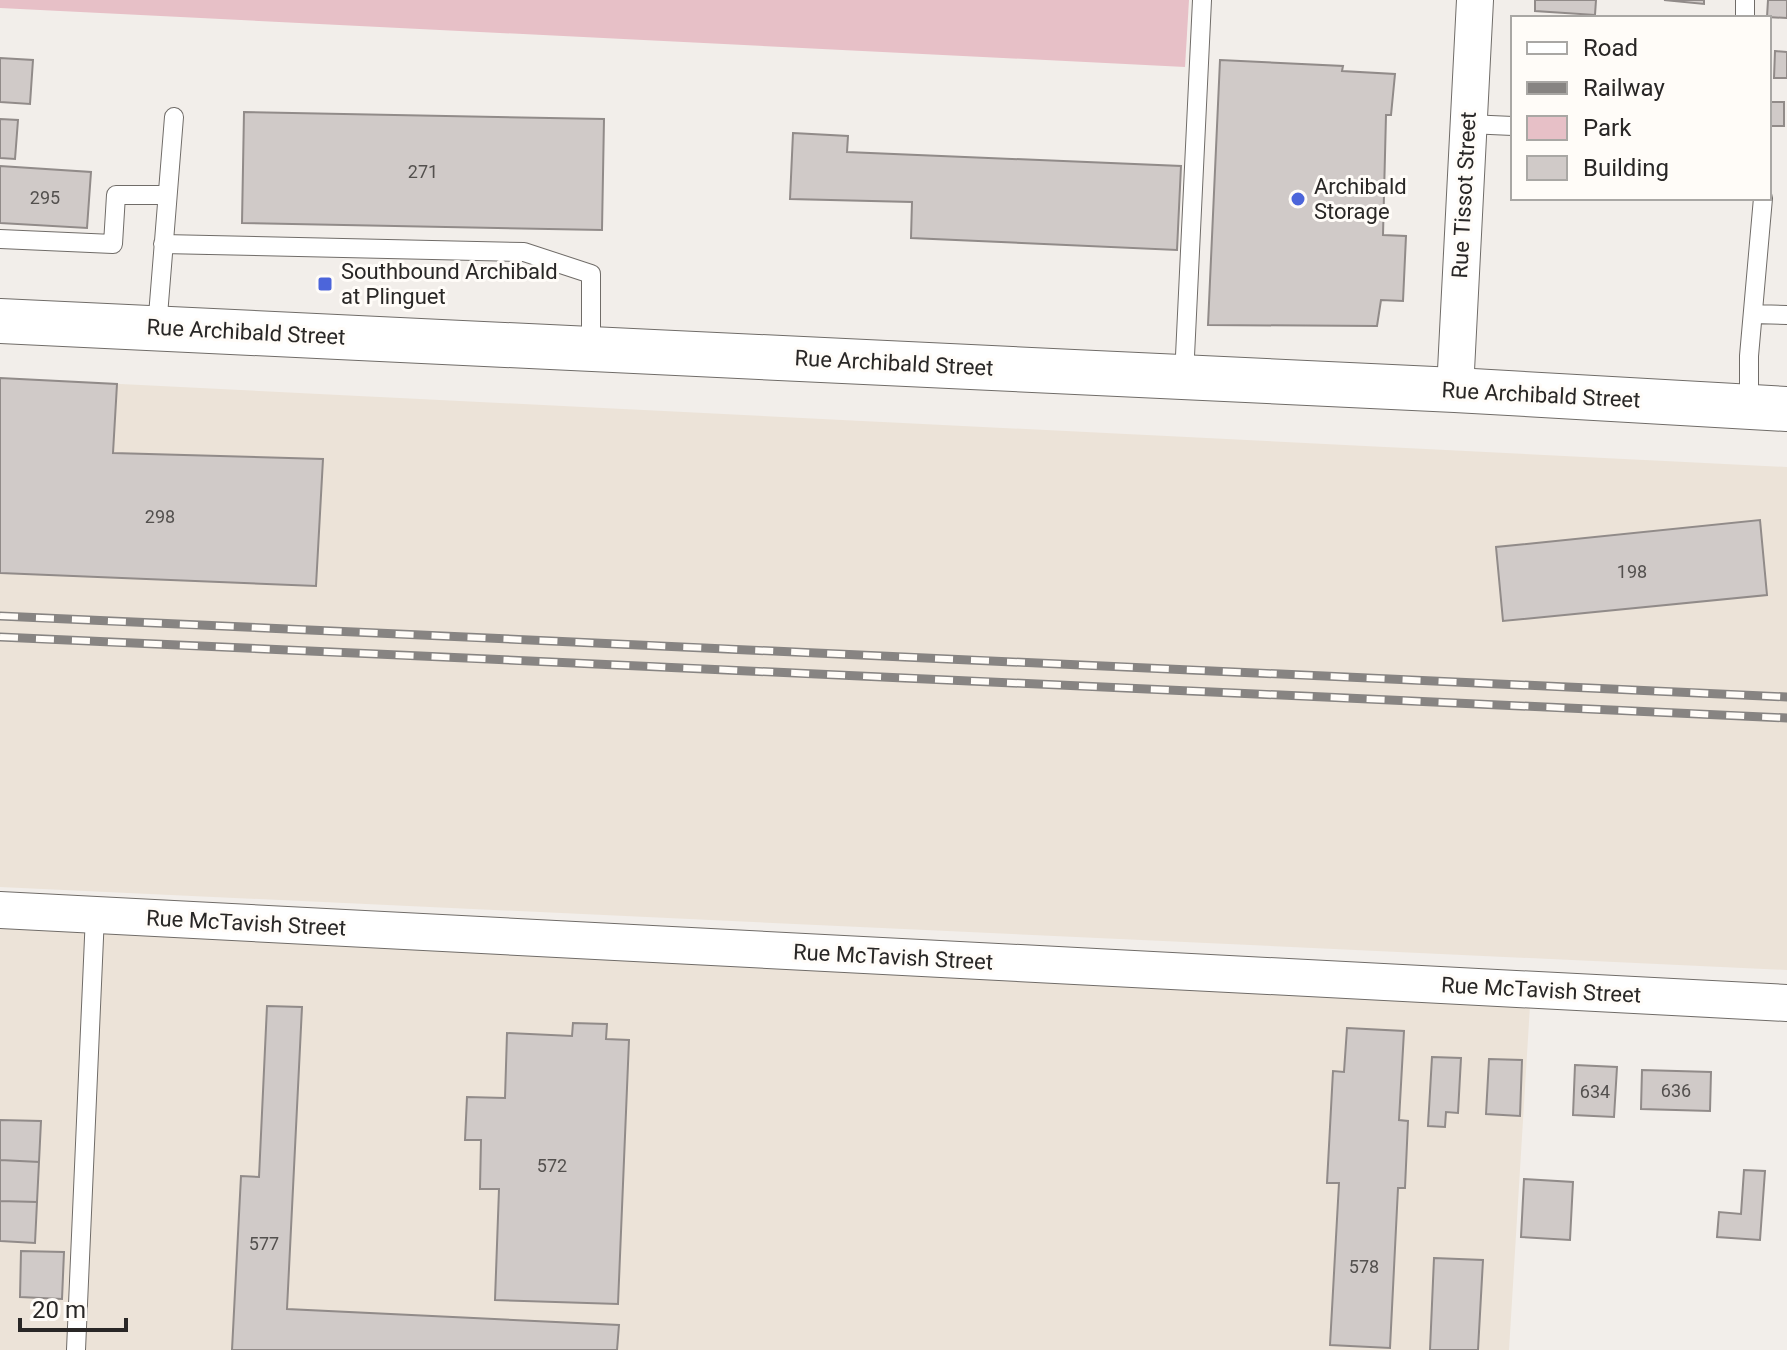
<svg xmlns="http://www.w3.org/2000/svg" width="1787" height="1350" viewBox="0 0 1787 1350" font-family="Roboto,sans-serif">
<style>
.built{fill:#ece3d8}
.green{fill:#e7c0c7}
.building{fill:#d0cac8;stroke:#918b89;stroke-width:2}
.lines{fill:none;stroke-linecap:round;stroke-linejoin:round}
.service-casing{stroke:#706c68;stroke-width:20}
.minor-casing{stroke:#706c68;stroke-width:38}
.secondary-casing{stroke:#706c68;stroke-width:46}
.service{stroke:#fff;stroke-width:18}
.minor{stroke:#fff;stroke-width:36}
.secondary{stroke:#fff;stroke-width:44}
.rail-casing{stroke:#878482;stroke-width:9}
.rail{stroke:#fffcf8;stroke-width:6;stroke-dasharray:18;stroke-linecap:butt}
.poi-dot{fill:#4c65da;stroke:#fffcf8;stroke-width:3}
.labels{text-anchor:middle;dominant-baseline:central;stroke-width:6;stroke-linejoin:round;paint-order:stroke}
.number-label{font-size:18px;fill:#53504e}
.poi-label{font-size:22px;fill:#292726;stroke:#fffcf8;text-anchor:start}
.street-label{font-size:22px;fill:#292726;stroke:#fffcf8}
</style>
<rect width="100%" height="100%" fill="#f2eeea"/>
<path class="built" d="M 0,378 L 1787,467 L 1787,970 L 0,887 Z
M 0,910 L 1531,989 L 1509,1350 L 0,1350 Z"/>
<path class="green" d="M 0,0 L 1189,0 L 1185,67 L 0,8 Z"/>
<path class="building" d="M 1535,0 L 1596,0 L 1595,15 L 1535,11 Z
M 1664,0 L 1704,0 L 1704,4 Z
M 1768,0 L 1787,0 L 1787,18 L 1767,17 Z
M 1775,51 L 1787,52 L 1787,78 L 1774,78 Z
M 0,58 L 33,60 L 30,104 L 0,102 Z
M 1220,60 L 1343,66 L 1342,71 L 1395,74 L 1391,115 L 1386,115 L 1383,235 L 1406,236 L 1403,301 L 1381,300 L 1377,326 L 1208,325 Z
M 1769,102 L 1784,102 L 1784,126 L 1769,126 Z
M 244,112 L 604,119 L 602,230 L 242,223 Z
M 0,119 L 18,120 L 15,159 L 0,158 Z
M 793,133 L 848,136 L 847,152 L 1181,166 L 1177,250 L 911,238 L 912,202 L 790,199 Z
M 0,166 L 91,172 L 87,228 L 0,223 Z
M 0,378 L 117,384 L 113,453 L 323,459 L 316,586 L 0,573 Z
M 1760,520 L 1767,595 L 1503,621 L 1496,547 Z
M 267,1006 L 302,1007 L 287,1309 L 619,1325 L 617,1350 L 232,1350 L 241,1176 L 259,1177 Z
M 573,1023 L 607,1024 L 606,1039 L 629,1040 L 618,1304 L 495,1300 L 499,1189 L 480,1189 L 481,1140 L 465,1140 L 467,1097 L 505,1098 L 507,1033 L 572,1036 Z
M 1347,1028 L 1404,1031 L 1399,1120 L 1408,1121 L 1405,1188 L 1398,1188 L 1390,1348 L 1330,1345 L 1339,1183 L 1327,1183 L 1333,1071 L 1344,1072 Z
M 1432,1057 L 1461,1058 L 1458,1113 L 1446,1112 L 1445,1127 L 1428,1126 Z
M 1489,1059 L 1522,1060 L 1520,1116 L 1486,1114 Z
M 1575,1065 L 1617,1067 L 1614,1117 L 1573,1115 Z
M 1642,1070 L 1711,1072 L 1710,1111 L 1641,1109 Z
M 0,1120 L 41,1121 L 39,1162 L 0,1160 Z
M 0,1160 L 39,1162 L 37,1202 L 0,1201 Z
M 1744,1170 L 1765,1171 L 1760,1240 L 1717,1237 L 1719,1212 L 1741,1214 Z
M 1524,1179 L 1573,1182 L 1570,1240 L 1521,1237 Z
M 0,1201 L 37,1202 L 35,1243 L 0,1241 Z
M 21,1251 L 64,1252 L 62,1299 L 20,1297 Z
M 1434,1258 L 1483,1260 L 1478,1350 L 1430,1350 Z"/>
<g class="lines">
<g class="service-casing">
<path id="service" d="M 1745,18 L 1745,0
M 1468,124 L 1513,126
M 0,239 L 113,244 L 116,195 L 167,195
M 163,244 L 524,252 L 591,274 L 591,349
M 1753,314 L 1787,315
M 157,328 L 174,117
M 1184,377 L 1202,0
M 1749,407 L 1749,356 L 1763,198
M 76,1350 L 95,915"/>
</g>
<g class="minor-casing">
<path id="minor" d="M 1455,390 L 1475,0
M 0,910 L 1787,1003"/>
</g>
<g class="secondary-casing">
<path id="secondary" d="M 0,321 L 1455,390 L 1787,409"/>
</g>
<use href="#service" class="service"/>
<use href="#minor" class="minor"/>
<use href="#secondary" class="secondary"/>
<g class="rail-casing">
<path id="rail" d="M 0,616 L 1787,697
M 0,637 L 1787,718"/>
</g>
<use href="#rail" class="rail"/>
</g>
<g class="poi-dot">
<circle cx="1298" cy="199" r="8"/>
<rect x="317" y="276" width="16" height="16" rx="4"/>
</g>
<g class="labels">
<g class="number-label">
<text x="423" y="171">271</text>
<text x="45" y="197">295</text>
<text x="160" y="516">298</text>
<text x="1632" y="571">198</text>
<text x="1676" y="1090">636</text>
<text x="1595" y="1091">634</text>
<text x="552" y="1165">572</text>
<text x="264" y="1243">577</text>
<text x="1364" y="1266">578</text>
</g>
<g class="poi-label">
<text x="1314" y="186">Archibald<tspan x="1314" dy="25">Storage</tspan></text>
<text x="341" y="271">Southbound Archibald<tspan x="341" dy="25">at Plinguet</tspan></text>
</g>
<g class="street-label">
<text transform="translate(1464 195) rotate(-87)">Rue Tissot Street</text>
<text transform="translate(246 332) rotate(3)">Rue Archibald Street</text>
<text transform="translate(894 363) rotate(3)">Rue Archibald Street</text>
<text transform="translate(1541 395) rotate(3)">Rue Archibald Street</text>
<text transform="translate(246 923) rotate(3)">Rue McTavish Street</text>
<text transform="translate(893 957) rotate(3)">Rue McTavish Street</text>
<text transform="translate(1541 990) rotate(3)">Rue McTavish Street</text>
</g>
</g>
<rect x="1511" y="16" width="260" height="184" fill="#fffcf8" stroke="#a9a7a4" stroke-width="2"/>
<rect x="1527" y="42" width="40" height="12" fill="#ffffff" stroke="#a9a7a4" stroke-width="2"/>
<text x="1583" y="56" font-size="24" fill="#292726">Road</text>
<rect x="1527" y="82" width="40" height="12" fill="#878482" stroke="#a9a7a4" stroke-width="2"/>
<text x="1583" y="96" font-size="24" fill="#292726">Railway</text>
<rect x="1527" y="116" width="40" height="24" fill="#e7c0c7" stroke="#a9a7a4" stroke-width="2"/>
<text x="1583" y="136" font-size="24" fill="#292726">Park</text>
<rect x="1527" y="156" width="40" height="24" fill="#d0cac8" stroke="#a9a7a4" stroke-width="2"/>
<text x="1583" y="176" font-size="24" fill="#292726">Building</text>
<path d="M20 1318v12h106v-12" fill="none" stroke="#292726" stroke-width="4"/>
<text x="32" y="1318" font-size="24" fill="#292726" stroke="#fffcf8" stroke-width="6" paint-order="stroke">20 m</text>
</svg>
